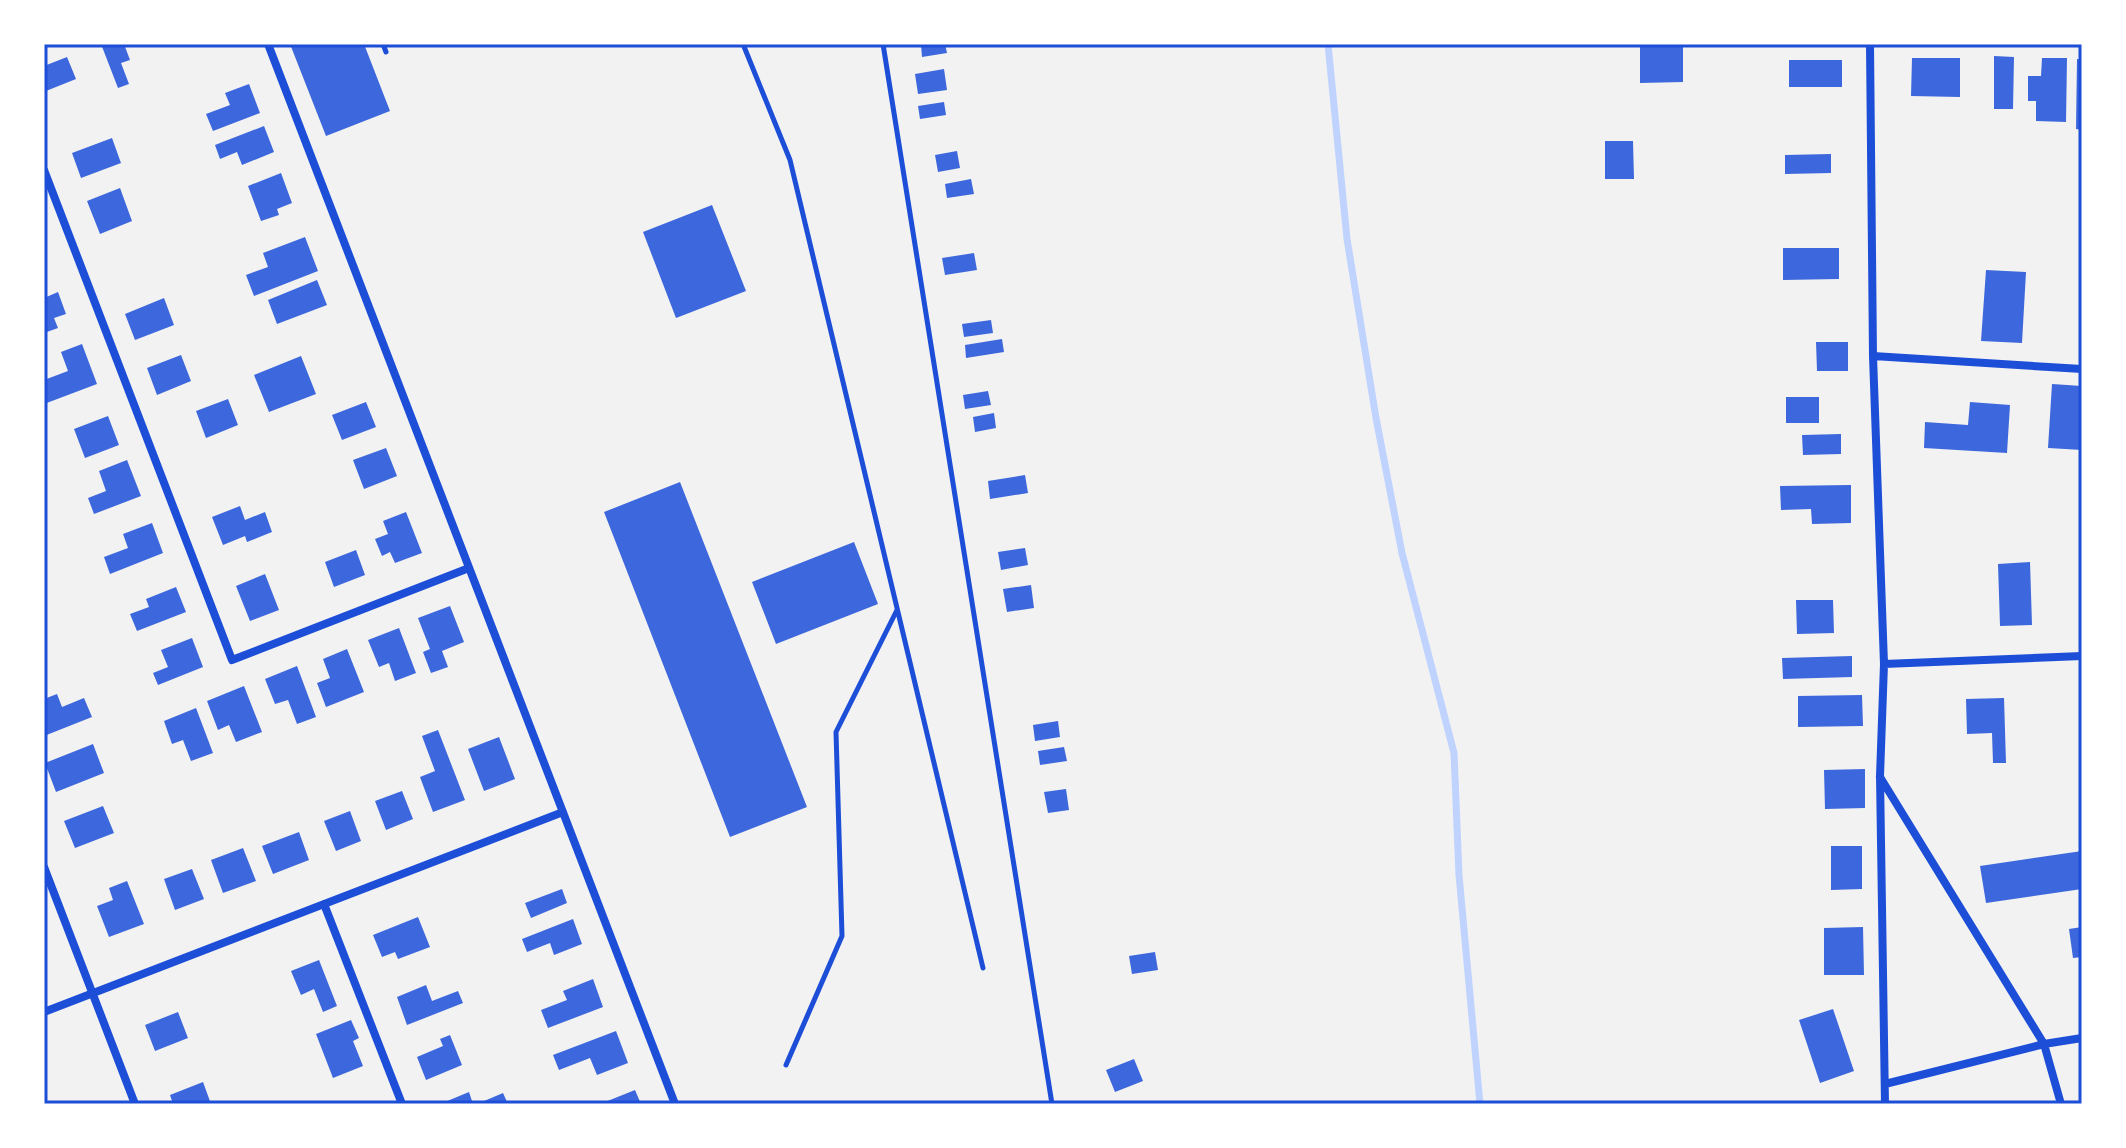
<svg xmlns="http://www.w3.org/2000/svg" width="2126" height="1148" viewBox="0 0 2126 1148" font-family="'Roboto Serif',serif">
<style>
.lines{fill:none;stroke-linecap:round;stroke-linejoin:round}
.stream{stroke:#bfd3fe;stroke-width:7}
.building{fill:#3d67dc}
.service{stroke:#1d4ed8;stroke-width:5}
.minor{stroke:#1d4ed8;stroke-width:8}
.neatline{fill:none;stroke:#1d4ed8;stroke-width:3}
</style>
<rect width="100%" height="100%" fill="#f2f2f2"/>
<g class="lines">
<path class="stream" d="M 1328,44 L 1347,239 L 1376,418 L 1402,553 L 1454,753 L 1459,875 L 1480,1104"/>
</g>
<path class="building" d="M 101,44 L 124,44 L 130,60 L 121,63 L 129,84 L 118,88 Z
M 290,44 L 364,44 L 390,111 L 326,136 Z
M 945,44 L 947,53 L 922,57 L 921,45 Z
M 1640,44 L 1683,44 L 1683,82 L 1640,83 Z
M 1994,56 L 2014,57 L 2013,109 L 1994,109 Z
M 67,57 L 76,79 L 46,91 L 44,66 Z
M 1912,58 L 1960,58 L 1960,97 L 1911,96 Z
M 2042,58 L 2067,58 L 2066,122 L 2036,121 L 2036,101 L 2028,101 L 2028,76 L 2041,76 Z
M 2077,59 L 2082,59 L 2082,130 L 2076,129 Z
M 1789,60 L 1842,60 L 1842,87 L 1789,87 Z
M 944,69 L 947,90 L 918,94 L 915,74 Z
M 249,84 L 260,113 L 213,131 L 206,114 L 230,105 L 225,93 Z
M 944,102 L 946,115 L 920,119 L 918,106 Z
M 264,126 L 274,152 L 242,165 L 237,152 L 220,159 L 215,145 Z
M 112,138 L 121,163 L 81,178 L 72,153 Z
M 1605,141 L 1633,141 L 1634,179 L 1605,179 Z
M 957,151 L 960,168 L 938,172 L 935,155 Z
M 1831,154 L 1831,173 L 1785,174 L 1785,155 Z
M 281,173 L 292,203 L 277,209 L 279,215 L 261,221 L 248,186 Z
M 971,179 L 974,194 L 947,198 L 945,184 Z
M 120,188 L 132,221 L 100,234 L 87,201 Z
M 712,205 L 746,291 L 676,318 L 643,232 Z
M 305,237 L 318,271 L 254,296 L 246,275 L 268,267 L 263,253 Z
M 1783,248 L 1839,248 L 1839,279 L 1783,280 Z
M 974,253 L 977,270 L 945,275 L 942,258 Z
M 1986,270 L 2026,272 L 2022,343 L 1981,341 Z
M 317,280 L 327,305 L 277,324 L 268,300 Z
M 58,292 L 66,314 L 54,318 L 58,328 L 44,333 L 44,298 Z
M 164,298 L 174,325 L 135,340 L 125,314 Z
M 991,320 L 993,333 L 964,337 L 962,324 Z
M 1002,339 L 1004,352 L 966,358 L 965,345 Z
M 1816,342 L 1848,342 L 1848,371 L 1817,371 Z
M 82,344 L 97,384 L 44,404 L 44,380 L 68,371 L 61,352 Z
M 181,355 L 191,381 L 157,395 L 147,368 Z
M 301,356 L 316,394 L 269,412 L 254,375 Z
M 2052,384 L 2082,386 L 2082,450 L 2048,448 Z
M 988,391 L 991,405 L 965,409 L 963,395 Z
M 1786,397 L 1819,397 L 1819,423 L 1786,423 Z
M 228,399 L 238,425 L 206,438 L 196,411 Z
M 366,402 L 376,427 L 342,440 L 332,415 Z
M 1970,402 L 2010,405 L 2007,453 L 1924,448 L 1925,422 L 1968,425 Z
M 994,413 L 996,428 L 975,432 L 973,417 Z
M 108,416 L 119,445 L 85,458 L 74,429 Z
M 1841,434 L 1841,454 L 1803,455 L 1802,435 Z
M 386,448 L 397,476 L 364,489 L 353,460 Z
M 127,460 L 141,496 L 94,514 L 88,498 L 106,491 L 99,471 Z
M 1025,475 L 1028,493 L 990,499 L 988,481 Z
M 680,482 L 807,807 L 730,837 L 604,512 Z
M 1851,485 L 1851,523 L 1812,524 L 1811,509 L 1781,510 L 1780,486 Z
M 240,506 L 245,520 L 265,512 L 272,532 L 247,542 L 245,536 L 223,545 L 212,517 Z
M 406,512 L 422,553 L 395,563 L 390,552 L 382,556 L 375,539 L 388,534 L 383,521 Z
M 152,523 L 163,553 L 110,574 L 104,557 L 128,548 L 123,534 Z
M 854,542 L 878,604 L 776,644 L 752,582 Z
M 1025,548 L 1028,565 L 1001,570 L 998,552 Z
M 356,550 L 365,575 L 334,587 L 325,562 Z
M 2030,562 L 2032,625 L 2000,626 L 1998,564 Z
M 265,574 L 279,610 L 250,621 L 236,586 Z
M 1031,585 L 1034,608 L 1007,612 L 1003,589 Z
M 176,587 L 186,612 L 137,631 L 130,614 L 149,607 L 146,599 Z
M 1796,600 L 1833,600 L 1834,633 L 1797,634 Z
M 450,606 L 464,642 L 442,651 L 448,667 L 431,673 L 423,652 L 430,649 L 418,618 Z
M 399,628 L 416,673 L 395,681 L 389,663 L 379,667 L 368,640 Z
M 192,638 L 203,667 L 158,685 L 153,673 L 168,667 L 161,650 Z
M 347,649 L 364,692 L 326,707 L 317,683 L 330,678 L 323,659 Z
M 1852,656 L 1852,677 L 1783,679 L 1782,658 Z
M 297,666 L 316,717 L 297,724 L 288,700 L 275,704 L 265,679 Z
M 244,686 L 262,732 L 236,742 L 229,725 L 218,730 L 207,701 Z
M 57,694 L 62,707 L 84,698 L 92,717 L 44,736 L 44,699 Z
M 1862,695 L 1863,726 L 1798,727 L 1798,696 Z
M 2004,698 L 2006,763 L 1993,763 L 1992,733 L 1967,734 L 1966,699 Z
M 196,708 L 213,753 L 191,761 L 183,740 L 172,744 L 164,721 Z
M 1058,721 L 1060,737 L 1035,741 L 1033,725 Z
M 438,730 L 465,800 L 433,812 L 420,777 L 435,771 L 422,736 Z
M 499,737 L 515,779 L 484,791 L 468,749 Z
M 93,744 L 104,773 L 56,792 L 45,763 Z
M 1064,747 L 1067,761 L 1040,765 L 1038,751 Z
M 1865,769 L 1865,808 L 1825,809 L 1824,770 Z
M 1066,789 L 1069,810 L 1048,813 L 1044,792 Z
M 402,791 L 413,819 L 386,830 L 375,801 Z
M 103,806 L 114,833 L 75,848 L 64,821 Z
M 350,811 L 361,841 L 336,851 L 324,821 Z
M 299,832 L 309,860 L 273,874 L 262,846 Z
M 1831,846 L 1862,846 L 1862,889 L 1831,890 Z
M 243,848 L 256,881 L 223,893 L 211,860 Z
M 2082,851 L 2082,889 L 1986,903 L 1980,866 Z
M 192,869 L 204,899 L 175,910 L 164,879 Z
M 127,881 L 144,924 L 109,937 L 97,906 L 113,900 L 109,888 Z
M 562,889 L 567,903 L 531,918 L 525,903 Z
M 418,917 L 430,947 L 398,959 L 395,952 L 382,957 L 373,935 Z
M 573,919 L 582,944 L 554,955 L 550,943 L 527,952 L 522,939 Z
M 1863,927 L 1864,975 L 1824,975 L 1824,928 Z
M 2082,927 L 2082,957 L 2073,958 L 2069,929 Z
M 1155,952 L 1158,970 L 1132,974 L 1129,956 Z
M 319,960 L 337,1006 L 323,1012 L 314,989 L 301,995 L 291,971 Z
M 593,979 L 603,1007 L 548,1028 L 541,1010 L 567,1000 L 563,991 Z
M 426,985 L 432,1001 L 458,991 L 463,1003 L 407,1025 L 397,997 Z
M 1833,1009 L 1854,1071 L 1820,1083 L 1799,1020 Z
M 178,1012 L 188,1038 L 155,1051 L 145,1025 Z
M 351,1020 L 359,1038 L 353,1041 L 363,1066 L 333,1078 L 316,1034 Z
M 616,1031 L 628,1063 L 597,1075 L 590,1058 L 559,1070 L 553,1055 Z
M 450,1035 L 462,1065 L 426,1080 L 417,1057 L 443,1046 L 440,1039 Z
M 1134,1059 L 1143,1081 L 1115,1092 L 1106,1070 Z
M 203,1082 L 211,1104 L 173,1104 L 170,1095 Z
M 635,1090 L 641,1104 L 600,1104 Z
M 469,1092 L 473,1104 L 440,1104 Z
M 503,1093 L 508,1104 L 477,1104 Z"/>
<g class="lines">
<path class="service" d="M 383,44 L 386,52
M 743,44 L 790,160 L 983,968
M 883,44 L 1052,1104
M 786,1065 L 842,936 L 836,732 L 897,610"/>
<path class="minor" d="M 268,44 L 675,1104
M 1870,44 L 1873,356 L 1884,664 L 1880,776 L 1885,1104
M 44,170 L 232,660 L 469,568
M 1873,356 L 2082,369
M 1884,664 L 2082,656
M 1880,777 L 2044,1044 L 2061,1104
M 44,867 L 135,1104
M 324,904 L 402,1104
M 44,1012 L 563,812
M 1885,1084 L 2044,1044 L 2082,1038"/>
</g>
<rect width="2126" height="1148" fill="none" stroke="#ffffff" stroke-width="92"/>
<rect x="46" y="46" width="2034" height="1056" class="neatline"/>
</svg>
